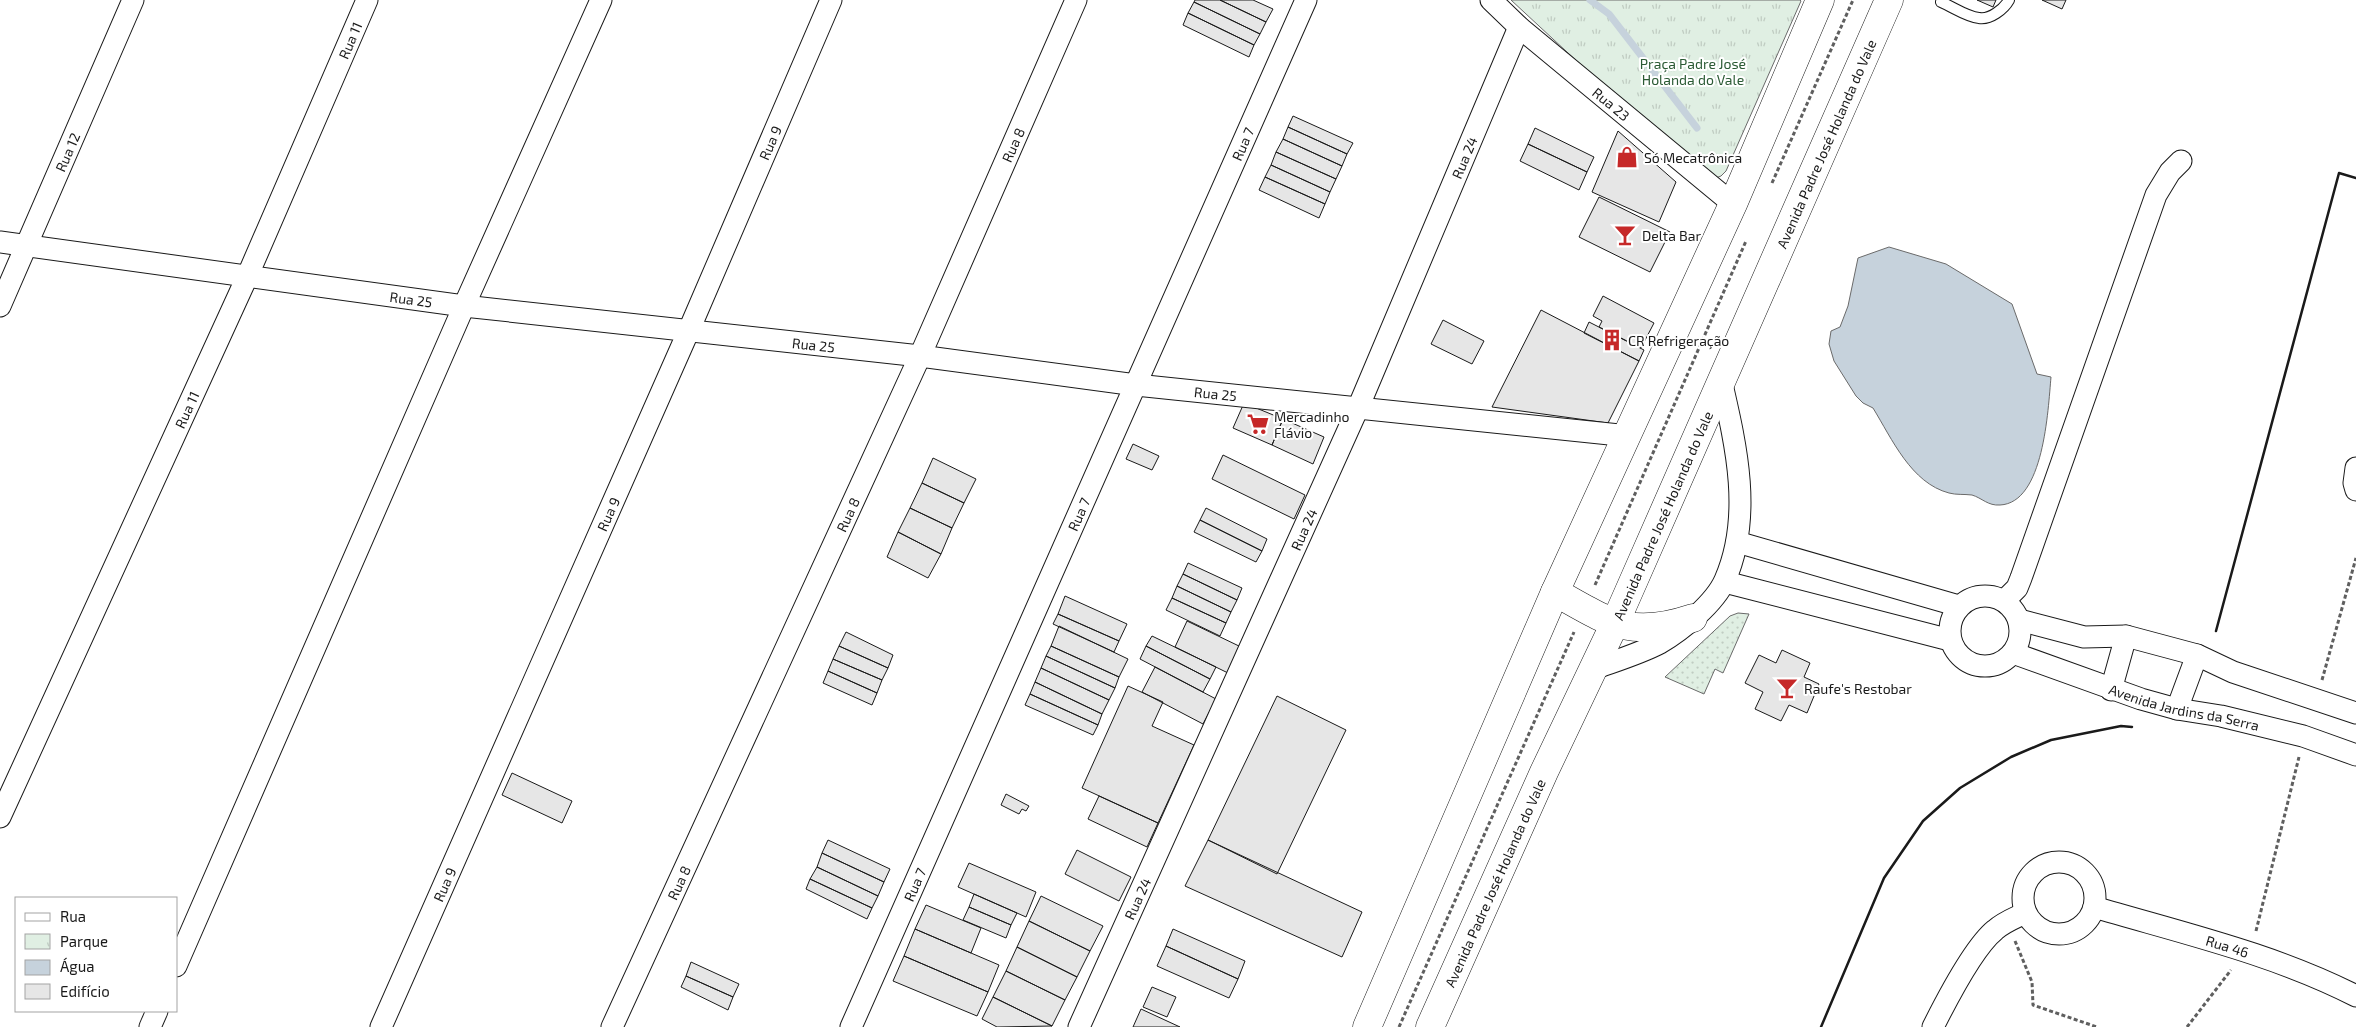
<svg xmlns="http://www.w3.org/2000/svg" width="2356" height="1027" viewBox="0 0 2356 1027" font-family="'Exo 2',sans-serif">
<style>
.grass{fill:url(#grass-dots);stroke:#6a6a6a}
.park{fill:url(#park-tufts);stroke:#6a6a6a}
.water{fill:#c6d2dc;stroke:#6a6a6a}
.lines{fill:none;stroke-linecap:round;stroke-linejoin:round}
.stream{stroke:#c6d2dc;stroke-width:7}
.building{fill:#e6e6e6;stroke:#1a1a1a}
.service-casing{stroke:#1a1a1a;stroke-width:12}
.minor-casing{stroke:#1a1a1a;stroke-width:23}
.primary-casing{stroke:#1a1a1a;stroke-width:29}
.path{stroke:#5f5f5f;stroke-width:3;stroke-dasharray:4 2.5;stroke-linecap:butt}
.service{stroke:#fff;stroke-width:10}
.minor{stroke:#fff;stroke-width:21}
.primary{stroke:#fff;stroke-width:28}
.wall{stroke:#1a1a1a;stroke-width:2.5}
.labels{text-anchor:middle;dominant-baseline:central;stroke-width:4;stroke-linejoin:round;paint-order:stroke}
.street-label{font-size:14px;fill:#1a1a1a;stroke:#fff}
.park-label{font-size:14px;fill:#2b5a34;stroke:#fff}
.poi-label{font-size:14px;fill:#1a1a1a;stroke:#fff;text-anchor:start}
</style>
<defs>
<pattern id="grass-dots" width="8" height="8" patternUnits="userSpaceOnUse" patternTransform="scale(1.25)"><rect width="8" height="8" fill="#e0efe3"/><path d="M2 2h.1M6 6h.1" fill="none" stroke="#c0ccc2" stroke-width="1.8" stroke-linecap="round"/></pattern>
<pattern id="park-tufts" width="24" height="20" patternUnits="userSpaceOnUse" patternTransform="scale(1.25)"><rect width="24" height="20" fill="#e0efe3"/><path d="M3 7l-1-3M5 7V3M7 7l1-3M15 17l-1-3M17 17v-4M19 17l1-3" fill="none" stroke="#c0ccc2"/></pattern>
</defs>
<rect width="100%" height="100%" fill="#fff"/>
<path class="grass" d="M 1738,613 L 1749,614 L 1723,673 L 1715,669 L 1704,694 L 1665,677 L 1730,616 Z"/>
<path class="park" d="M 1511,0 L 1800,0 L 1801,1 L 1726,171 L 1721,176 L 1713,179 L 1694,170 Z"/>
<path class="water" d="M 1889,247 L 1946,264 L 2012,304 L 2037,374 L 2051,377 C 2048,410 2044,503 2000,505 C 1988,506 1982,498 1972,495 C 1964,494 1956,495 1949,493 C 1911,483 1892,439 1873,408 L 1863,403 L 1856,396 L 1834,361 L 1829,344 L 1831,331 L 1840,327 L 1848,306 L 1858,258 Z"/>
<g class="lines">
<path class="stream" d="M 1590,0 L 1609,14 L 1697,128"/>
</g>
<path class="building" d="M 1195,0 L 1220,0 L 1266,22 L 1260,34 L 1194,2 Z
M 1220,0 L 1253,0 L 1273,9 L 1266,22 Z
M 1977,0 L 1996,0 L 1993,7 Z
M 2042,0 L 2066,0 L 2062,9 Z
M 1194,2 L 1260,34 L 1254,45 L 1188,13 Z
M 1188,13 L 1254,45 L 1249,57 L 1183,25 Z
M 1293,116 L 1353,143 L 1347,154 L 1288,127 Z
M 1288,127 L 1347,154 L 1342,166 L 1283,139 Z
M 1535,128 L 1594,157 L 1587,172 L 1528,144 Z
M 1618,131 L 1676,182 L 1659,222 L 1592,192 Z
M 1283,139 L 1342,166 L 1336,179 L 1276,152 Z
M 1528,144 L 1587,172 L 1579,190 L 1520,161 Z
M 1276,152 L 1336,179 L 1330,192 L 1271,165 Z
M 1271,165 L 1330,192 L 1325,204 L 1265,177 Z
M 1265,177 L 1325,204 L 1319,218 L 1259,190 Z
M 1599,197 L 1670,232 L 1650,272 L 1579,237 Z
M 1603,296 L 1654,323 L 1641,348 L 1599,327 L 1602,321 L 1593,316 Z
M 1541,310 L 1639,361 L 1608,423 L 1492,407 Z
M 1443,320 L 1484,341 L 1472,364 L 1431,344 Z
M 1589,322 L 1644,350 L 1639,361 L 1584,333 Z
M 1244,403 L 1283,419 L 1272,445 L 1233,428 Z
M 1283,419 L 1324,437 L 1313,464 L 1272,445 Z
M 1133,444 L 1159,456 L 1152,470 L 1126,459 Z
M 1223,455 L 1305,495 L 1294,519 L 1212,479 Z
M 933,458 L 976,479 L 964,503 L 922,483 Z
M 922,483 L 964,503 L 952,528 L 910,508 Z
M 910,508 L 952,528 L 941,554 L 898,532 Z
M 1206,508 L 1267,539 L 1262,551 L 1200,520 Z
M 1200,520 L 1262,551 L 1256,562 L 1194,532 Z
M 898,532 L 941,554 L 928,578 L 887,557 Z
M 1188,563 L 1242,588 L 1237,600 L 1183,574 Z
M 1183,574 L 1237,600 L 1231,612 L 1177,586 Z
M 1177,586 L 1231,612 L 1226,623 L 1172,598 Z
M 1065,596 L 1127,624 L 1119,641 L 1058,614 Z
M 1172,598 L 1226,623 L 1220,636 L 1166,610 Z
M 1058,614 L 1119,641 L 1114,652 L 1053,624 Z
M 1187,621 L 1241,647 L 1228,673 L 1175,647 Z
M 1059,626 L 1128,659 L 1119,677 L 1051,646 Z
M 846,632 L 893,655 L 888,668 L 839,646 Z
M 1152,636 L 1216,667 L 1210,679 L 1146,646 Z
M 839,646 L 888,668 L 882,680 L 833,659 Z
M 1051,646 L 1119,677 L 1115,688 L 1046,656 Z
M 1146,646 L 1210,679 L 1203,692 L 1140,659 Z
M 1782,650 L 1810,663 L 1804,677 L 1819,684 L 1807,713 L 1789,705 L 1781,721 L 1755,709 L 1763,692 L 1745,683 L 1759,655 L 1776,663 Z
M 1046,656 L 1115,688 L 1109,700 L 1041,668 Z
M 833,659 L 882,680 L 877,693 L 828,671 Z
M 1155,667 L 1216,699 L 1203,724 L 1142,692 Z
M 1041,668 L 1109,700 L 1102,714 L 1035,682 Z
M 828,671 L 877,693 L 872,705 L 823,683 Z
M 1035,682 L 1102,714 L 1098,725 L 1030,694 Z
M 1128,686 L 1163,702 L 1152,726 L 1194,745 L 1158,823 L 1082,788 Z
M 1030,694 L 1098,725 L 1093,735 L 1025,705 Z
M 1277,696 L 1346,730 L 1277,874 L 1208,840 Z
M 512,773 L 572,801 L 562,823 L 502,795 Z
M 1006,794 L 1029,806 L 1026,811 L 1022,809 L 1019,814 L 1001,805 Z
M 1099,796 L 1158,823 L 1147,847 L 1088,819 Z
M 828,840 L 890,869 L 884,882 L 822,853 Z
M 1208,840 L 1362,912 L 1342,957 L 1185,886 Z
M 1077,850 L 1131,877 L 1119,901 L 1065,874 Z
M 822,853 L 884,882 L 878,896 L 817,867 Z
M 969,863 L 1036,892 L 1026,917 L 958,887 Z
M 817,867 L 878,896 L 872,908 L 810,879 Z
M 810,879 L 872,908 L 867,919 L 806,889 Z
M 974,894 L 1017,913 L 1011,925 L 969,907 Z
M 1041,896 L 1103,926 L 1090,951 L 1029,921 Z
M 926,905 L 981,928 L 971,953 L 915,929 Z
M 969,907 L 1011,925 L 1006,938 L 963,920 Z
M 1029,921 L 1090,951 L 1077,977 L 1017,947 Z
M 915,929 L 999,965 L 988,992 L 904,956 Z
M 1173,929 L 1245,961 L 1238,979 L 1166,946 Z
M 1166,946 L 1238,979 L 1229,998 L 1157,966 Z
M 1017,947 L 1077,977 L 1065,1000 L 1006,971 Z
M 904,956 L 988,992 L 977,1016 L 893,981 Z
M 691,962 L 739,984 L 733,997 L 686,976 Z
M 1006,971 L 1065,1000 L 1052,1026 L 993,997 Z
M 686,976 L 733,997 L 728,1010 L 681,987 Z
M 1152,987 L 1176,997 L 1167,1017 L 1143,1007 Z
M 993,997 L 1052,1026 L 997,1027 L 982,1019 Z
M 1141,1009 L 1180,1027 L 1133,1027 Z"/>
<g class="lines">
<g class="service-casing">
<path id="service" d="M 1941,2 C 1953,7 1967,17 1979,18 C 1990,20 2004,9 2009,0"/>
</g>
<g class="minor-casing">
<g id="minor">
<path id="s1" d="M 1491,0 L 1519,27 L 1733,204"/>
<path id="s2" d="M 0,242 L 464,306 L 920,356 L 1136,385 L 1629,436"/>
<path id="s3" d="M 0,306 L 133,0"/>
<path d="M 2356,468 L 2354,483 L 2356,490"/>
<path d="M 1737,542 L 1959,606"/>
<path d="M 1725,582 L 1950,640"/>
<circle cx="1985" cy="631" r="35"/>
<path d="M 2004,601 L 2017,588 L 2021,578 L 2156,195 L 2170,172 L 2181,161"/>
<path d="M 2019,620 L 2084,637 L 2126,636 L 2197,655 L 2233,672 L 2356,713"/>
<path id="s4" d="M 2013,653 L 2141,699 L 2177,709 L 2221,716 L 2303,736 L 2356,755"/>
<path d="M 1593,669 C 1615,661 1639,654 1660,643 C 1681,631 1715,603 1725,580 C 1753,516 1736,445 1721,380"/>
<path d="M 2111,690 L 2126,636"/>
<path d="M 2177,709 L 2197,655"/>
<path id="s5" d="M 0,817 L 247,277 L 367,0"/>
<circle cx="2059" cy="898" r="36"/>
<path id="s6" d="M 2094,907 C 2182,933 2274,954 2356,996"/>
<path d="M 176,966 L 464,306 L 601,0"/>
<path d="M 150,1027 L 157,1011"/>
<path id="s7" d="M 381,1027 L 689,330 L 831,0"/>
<path id="s8" d="M 612,1027 L 920,356 L 1076,0"/>
<path id="s9" d="M 851,1027 L 1306,0"/>
<path id="s10" d="M 1079,1027 L 1358,408 L 1519,27"/>
<path d="M 1933,1027 C 1946,1001 1974,947 1995,930 C 2004,922 2015,918 2025,913"/>
</g>
</g>
<g class="primary-casing">
<g id="primary">
<path d="M 1555,592 C 1610,623 1630,639 1693,618"/>
<path d="M 1367,1027 L 1555,592 L 1733,204 L 1820,0"/>
<path id="s11" d="M 1430,1027 L 1544,772 L 1615,623 L 1889,0"/>
</g>
</g>
<path class="path" d="M 1772,183 L 1853,0
M 1595,585 L 1746,241
M 2322,680 L 2356,558
M 2256,931 L 2299,757
M 2015,941 L 2032,982 L 2033,1005 L 2097,1027
M 1399,1027 L 1574,632
M 2187,1027 L 2231,970"/>
<use href="#service" class="service"/>
<use href="#minor" class="minor"/>
<use href="#primary" class="primary"/>
<path class="wall" d="M 2216,631 L 2339,173 L 2356,178
M 1821,1027 L 1884,878 L 1923,821 L 1960,788 L 2011,757 L 2051,740 L 2121,726 L 2132,727"/>
</g>
<defs>
<g id="shop-bare" transform="scale(1.725)"><path d="M-5-2.5h2.3a2.7 3.5 0 0 1 5.4 0H5L5.5 6h-11ZM-1.5-2.5h3a1.5 2.3 0 0 0-3 0Z" fill="#c62828" stroke="#fff" stroke-width="2.5" paint-order="stroke"/></g>
<g id="bar-bare" transform="scale(1.725)"><path d="M-6-5H6L.8 .8V4.5H3.5V6h-7V4.5H-.8V.8Z" fill="#c62828" stroke="#fff" stroke-width="2.5" paint-order="stroke"/></g>
<g id="building-bare" transform="scale(1.725)"><path d="M-4-6H4V6H1V3H-1V6H-4ZM-2.5-4.3h1.7v1.8h-1.7ZM.8-4.3h1.7v1.8H.8ZM-2.5-1h1.7V.8h-1.7ZM.8-1h1.7V.8H.8Z" fill="#c62828" stroke="#fff" stroke-width="2.5" paint-order="stroke"/></g>
<g id="supermarket-bare" transform="scale(1.725)"><path d="M-6-5.5h2.5l.6 2H6L4.5 2H-2.5L-4.4-4H-6ZM-1.5 3.2a1.3 1.3 0 1 0 .1 0ZM3 3.2a1.3 1.3 0 1 0 .1 0Z" fill="#c62828" stroke="#fff" stroke-width="2.5" paint-order="stroke"/></g>
</defs>
<g fill-rule="evenodd">
<use href="#shop-bare" x="1627" y="157"/>
<use href="#bar-bare" x="1625" y="235"/>
<use href="#building-bare" x="1612" y="340"/>
<use href="#supermarket-bare" x="1258" y="424"/>
<use href="#bar-bare" x="1787" y="688"/>
</g>
<g class="labels">
<g class="street-label">
<text stroke="none"><textPath href="#s5" startOffset="852">Rua 11</textPath></text>
<text stroke="none"><textPath href="#s1" startOffset="159">Rua 23</textPath></text>
<text stroke="none"><textPath href="#s7" startOffset="966">Rua 9</textPath></text>
<text stroke="none"><textPath href="#s9" startOffset="966">Rua 7</textPath></text>
<text stroke="none"><textPath href="#s11" startOffset="968">Avenida Padre José Holanda do Vale</textPath></text>
<text stroke="none"><textPath href="#s8" startOffset="969">Rua 8</textPath></text>
<text stroke="none"><textPath href="#s3" startOffset="168">Rua 12</textPath></text>
<text stroke="none"><textPath href="#s10" startOffset="951">Rua 24</textPath></text>
<text stroke="none"><textPath href="#s2" startOffset="415">Rua 25</textPath></text>
<text stroke="none"><textPath href="#s2" startOffset="820">Rua 25</textPath></text>
<text stroke="none"><textPath href="#s2" startOffset="1225">Rua 25</textPath></text>
<text stroke="none"><textPath href="#s5" startOffset="448">Rua 11</textPath></text>
<text stroke="none"><textPath href="#s7" startOffset="561">Rua 9</textPath></text>
<text stroke="none"><textPath href="#s9" startOffset="561">Rua 7</textPath></text>
<text stroke="none"><textPath href="#s8" startOffset="564">Rua 8</textPath></text>
<text stroke="none"><textPath href="#s11" startOffset="562">Avenida Padre José Holanda do Vale</textPath></text>
<text stroke="none"><textPath href="#s10" startOffset="546">Rua 24</textPath></text>
<text stroke="none"><textPath href="#s4" startOffset="180">Avenida Jardins da Serra</textPath></text>
<text stroke="none"><textPath href="#s8" startOffset="159">Rua 8</textPath></text>
<text stroke="none"><textPath href="#s11" startOffset="158">Avenida Padre José Holanda do Vale</textPath></text>
<text stroke="none"><textPath href="#s9" startOffset="156">Rua 7</textPath></text>
<text stroke="none"><textPath href="#s7" startOffset="156">Rua 9</textPath></text>
<text stroke="none"><textPath href="#s10" startOffset="141">Rua 24</textPath></text>
<text stroke="none"><textPath href="#s6" startOffset="139">Rua 46</textPath></text>
</g>
<g class="park-label">
<text x="1693" y="63">Praça Padre José<tspan x="1693" dy="16">Holanda do Vale</tspan></text>
</g>
<g class="poi-label">
<text x="1644" y="157">Só Mecatrônica</text>
<text x="1642" y="235">Delta Bar</text>
<text x="1628" y="340">CR Refrigeração</text>
<text x="1274" y="416">Mercadinho<tspan x="1274" dy="16">Flávio</tspan></text>
<text x="1804" y="688">Raufe's Restobar</text>
</g>
</g>
<rect x="15" y="897" width="162" height="115" fill="#ffffff" stroke="#a3a3a3"/>
<rect x="25" y="913" width="25" height="8" fill="#ffffff" stroke="#a3a3a3"/>
<text x="60" y="922" font-size="15" fill="#1a1a1a">Rua</text>
<rect x="25" y="934" width="25" height="15" fill="url(#park-tufts)" stroke="#a3a3a3"/>
<text x="60" y="947" font-size="15" fill="#1a1a1a">Parque</text>
<rect x="25" y="960" width="25" height="15" fill="#c6d2dc" stroke="#a3a3a3"/>
<text x="60" y="972" font-size="15" fill="#1a1a1a">Água</text>
<rect x="25" y="984" width="25" height="15" fill="#e6e6e6" stroke="#a3a3a3"/>
<text x="60" y="997" font-size="15" fill="#1a1a1a">Edifício</text>
</svg>
